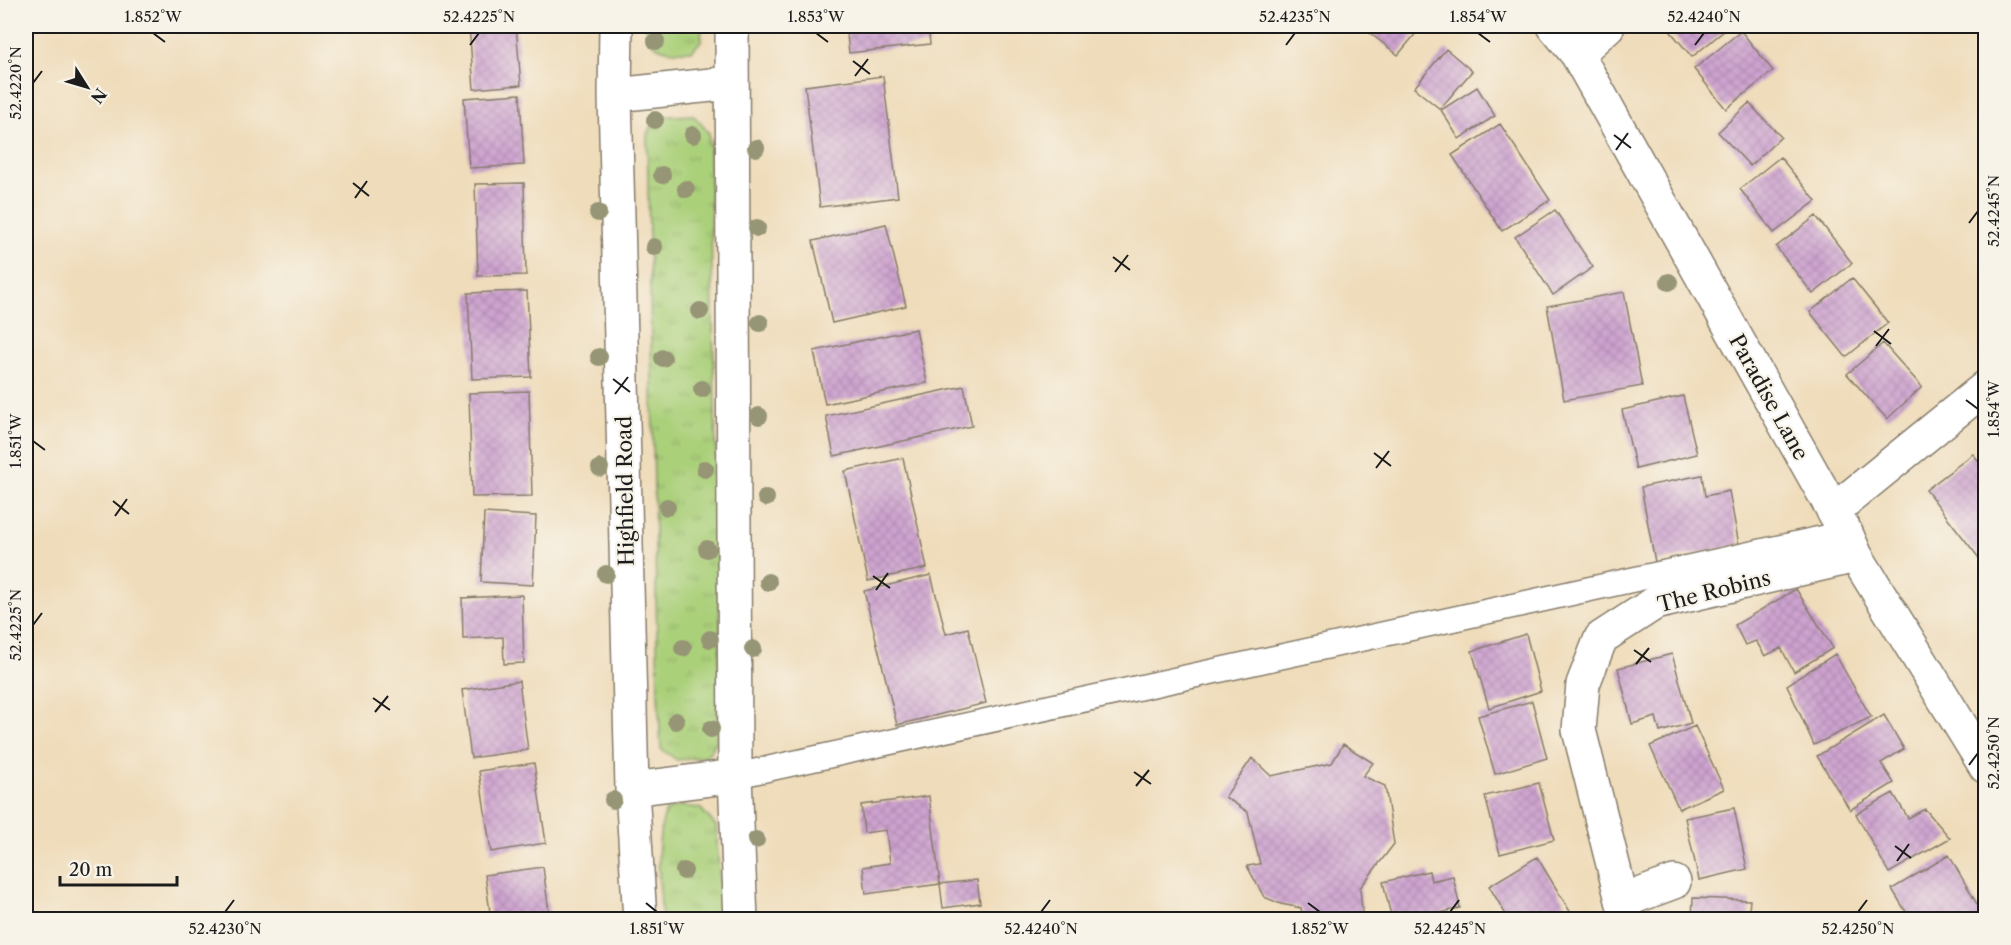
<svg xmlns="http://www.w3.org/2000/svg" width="2011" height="945" viewBox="0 0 2011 945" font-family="'Libre Caslon Text',serif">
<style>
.grass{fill:url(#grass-tufts);stroke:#64764b;stroke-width:1.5}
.building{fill:url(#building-cross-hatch)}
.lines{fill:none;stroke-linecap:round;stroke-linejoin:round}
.service-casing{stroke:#867c6b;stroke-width:27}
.minor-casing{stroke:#867c6b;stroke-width:36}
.tertiary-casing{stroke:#867c6b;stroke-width:36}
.service{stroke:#fff;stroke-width:24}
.minor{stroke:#fff;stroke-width:33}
.tertiary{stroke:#fff;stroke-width:33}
.tree{fill:#969575}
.ticks{fill:none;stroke:#1c1c1c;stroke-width:2}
.labels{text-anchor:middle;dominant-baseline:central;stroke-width:4.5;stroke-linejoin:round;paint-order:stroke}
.street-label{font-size:21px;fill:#1c1c1c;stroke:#f7f3e8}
.neatline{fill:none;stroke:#1c1c1c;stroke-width:2}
.ticks-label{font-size:15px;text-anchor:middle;fill:#1c1c1c}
</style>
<defs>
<pattern id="grass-tufts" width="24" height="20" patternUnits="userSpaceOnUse" patternTransform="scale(1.5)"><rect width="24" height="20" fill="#abd07a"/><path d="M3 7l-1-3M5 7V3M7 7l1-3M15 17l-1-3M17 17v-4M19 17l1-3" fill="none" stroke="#93b269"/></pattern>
<pattern id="building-cross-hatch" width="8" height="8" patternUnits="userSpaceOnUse" patternTransform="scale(1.5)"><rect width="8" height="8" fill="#cda2cf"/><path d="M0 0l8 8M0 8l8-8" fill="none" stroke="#af8bb1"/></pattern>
</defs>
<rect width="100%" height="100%" fill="#f7f3e8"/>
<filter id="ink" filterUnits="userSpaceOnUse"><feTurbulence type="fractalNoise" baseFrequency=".0167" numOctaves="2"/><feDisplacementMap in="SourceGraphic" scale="12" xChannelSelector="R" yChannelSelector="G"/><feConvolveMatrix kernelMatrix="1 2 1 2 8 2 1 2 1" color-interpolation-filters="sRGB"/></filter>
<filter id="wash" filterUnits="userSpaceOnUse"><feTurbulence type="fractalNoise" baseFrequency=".008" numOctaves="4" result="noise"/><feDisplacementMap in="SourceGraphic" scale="24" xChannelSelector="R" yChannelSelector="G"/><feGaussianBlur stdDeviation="1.35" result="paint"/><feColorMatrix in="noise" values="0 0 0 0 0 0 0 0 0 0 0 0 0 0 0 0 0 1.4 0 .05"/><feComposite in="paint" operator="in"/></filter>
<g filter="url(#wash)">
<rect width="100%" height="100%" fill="#efdcba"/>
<path class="grass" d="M 646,26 L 702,26 L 701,41 L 692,51 C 672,52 647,52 646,26 Z
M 693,115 L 709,133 L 720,636 L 717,741 L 706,757 L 677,760 L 661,749 L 658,693 L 647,135 L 654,117 Z
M 680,806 L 700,808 L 716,826 L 722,919 L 662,919 C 660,885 653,844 666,811 Z"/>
<g id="blocks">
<path class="building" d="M 469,26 L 516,26 L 521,85 L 474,89 Z
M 846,26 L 928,26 L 930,44 L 849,53 Z
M 1361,26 L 1422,26 L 1398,55 Z
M 1666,26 L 1730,26 L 1692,57 Z
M 1741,31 L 1773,71 L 1726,109 L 1694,69 Z
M 1446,49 L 1472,71 L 1440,109 L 1414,88 Z
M 883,76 L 898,197 L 820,207 L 805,86 Z
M 1477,87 L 1495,116 L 1459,139 L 1441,110 Z
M 520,94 L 524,165 L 469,168 L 464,98 Z
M 1749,103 L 1781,137 L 1750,166 L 1718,132 Z
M 1500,124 L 1550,200 L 1502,231 L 1452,155 Z
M 1780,157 L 1816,201 L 1774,233 L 1740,189 Z
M 524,183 L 526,275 L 478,276 L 475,184 Z
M 1555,210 L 1593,267 L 1553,295 L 1515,237 Z
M 1816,216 L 1852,263 L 1813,294 L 1776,247 Z
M 886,224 L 906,306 L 832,323 L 813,241 Z
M 1852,278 L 1888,323 L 1846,357 L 1810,312 Z
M 527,291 L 531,377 L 472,379 L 468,293 Z
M 1624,292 L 1642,386 L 1564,400 L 1547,306 Z
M 916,329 L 927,383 L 825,404 L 814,351 Z
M 1883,343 L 1922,387 L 1887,419 L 1847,374 Z
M 964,386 L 972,426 L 834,456 L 826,416 Z
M 529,391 L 532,496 L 472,497 L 469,393 Z
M 1683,396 L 1697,454 L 1636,469 L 1622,410 Z
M 1973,454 L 1986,470 L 1986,567 L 1926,490 Z
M 903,458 L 927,568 L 868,581 L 845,471 Z
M 1702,475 L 1705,496 L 1729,491 L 1739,545 L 1655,562 L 1641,487 Z
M 484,513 L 536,516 L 533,585 L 481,582 Z
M 931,575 L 946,634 L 968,628 L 986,703 L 897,725 L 864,591 Z
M 1796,589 L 1833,648 L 1794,672 L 1781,648 L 1765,656 L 1756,641 L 1745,645 L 1735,625 Z
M 522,595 L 524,663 L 504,664 L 503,637 L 463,639 L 462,598 Z
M 1526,634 L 1541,691 L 1489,708 L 1472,651 Z
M 1672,654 L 1691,723 L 1660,732 L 1656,717 L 1632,724 L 1618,668 Z
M 1835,654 L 1871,717 L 1814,745 L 1787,685 Z
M 519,681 L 528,750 L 471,758 L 462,690 Z
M 1532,701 L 1547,758 L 1495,774 L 1478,716 Z
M 1884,715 L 1904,749 L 1881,763 L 1894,783 L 1850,810 L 1817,756 Z
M 1695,726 L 1724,789 L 1679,809 L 1650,746 Z
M 1343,744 L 1373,763 L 1363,776 L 1385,786 L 1394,844 L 1360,888 L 1363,920 L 1303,920 L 1301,908 L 1281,904 L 1264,897 L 1247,866 L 1260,864 L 1248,812 L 1225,797 L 1252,758 L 1271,776 L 1332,763 Z
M 534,763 L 546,843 L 491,852 L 479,771 Z
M 1539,783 L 1554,840 L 1500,854 L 1485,796 Z
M 1893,793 L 1908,818 L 1925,809 L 1950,838 L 1889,873 L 1856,814 Z
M 929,796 L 940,884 L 866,894 L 863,867 L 890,863 L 886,830 L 864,833 L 861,805 Z
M 1734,808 L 1747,869 L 1699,880 L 1685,818 Z
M 1949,855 L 1986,920 L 1911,920 L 1892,889 Z
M 1537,857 L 1571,913 L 1561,920 L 1509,920 L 1489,886 Z
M 543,867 L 550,920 L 491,920 L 485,875 Z
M 1429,871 L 1431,881 L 1453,876 L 1460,908 L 1440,913 L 1442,920 L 1392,920 L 1383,882 Z
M 977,880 L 980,903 L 943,908 L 940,884 Z
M 1693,898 L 1750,900 L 1748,920 L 1692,920 Z
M 909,916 L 909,920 L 890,920 L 890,918 Z"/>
</g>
</g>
<g filter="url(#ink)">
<use href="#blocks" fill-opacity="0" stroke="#867c6b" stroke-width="1.5"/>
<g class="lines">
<g class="service-casing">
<path id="service" d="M 735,776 L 1846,533"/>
</g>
<g class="minor-casing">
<path id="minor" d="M 1554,26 L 1577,54 L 1846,533 L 1856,556 L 1986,767
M 1577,54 L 1608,26
M 1833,511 L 1986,387
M 1623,901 L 1674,882
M 1627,920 L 1579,730 L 1583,684 L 1601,638 L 1655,603 L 1856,556"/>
</g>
<g class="tertiary-casing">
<path id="tertiary" d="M 616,26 L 615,95 L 632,789 L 640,920
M 732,26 L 735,776 L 741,920
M 615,95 L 731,83
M 632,789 L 735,776"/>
</g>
<use href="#service" class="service"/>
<use href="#minor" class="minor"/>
<use href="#tertiary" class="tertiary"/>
</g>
<g class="tree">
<circle cx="656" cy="41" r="9"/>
<circle cx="655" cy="120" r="9"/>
<circle cx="693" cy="135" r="9"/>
<circle cx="756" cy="148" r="9"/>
<circle cx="662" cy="175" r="9"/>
<circle cx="686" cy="189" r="9"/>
<circle cx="598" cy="213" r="9"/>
<circle cx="757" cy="228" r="9"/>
<circle cx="654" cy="247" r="9"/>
<circle cx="1669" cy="282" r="9"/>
<circle cx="700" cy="311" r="9"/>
<circle cx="760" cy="323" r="9"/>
<circle cx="599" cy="357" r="9"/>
<circle cx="663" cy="358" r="9"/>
<circle cx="702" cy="389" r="9"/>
<circle cx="759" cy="416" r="9"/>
<circle cx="600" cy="468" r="9"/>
<circle cx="705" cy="469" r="9"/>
<circle cx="766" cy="498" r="9"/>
<circle cx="667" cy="507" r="9"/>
<circle cx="707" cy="549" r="9"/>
<circle cx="606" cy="574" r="9"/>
<circle cx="768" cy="582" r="9"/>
<circle cx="710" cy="639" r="9"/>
<circle cx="683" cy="648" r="9"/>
<circle cx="753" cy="649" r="9"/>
<circle cx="676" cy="721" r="9"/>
<circle cx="711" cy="729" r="9"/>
<circle cx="613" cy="800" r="9"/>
<circle cx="756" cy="840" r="9"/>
<circle cx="684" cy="871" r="9"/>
</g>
</g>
<path class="ticks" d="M 153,33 L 165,42M 816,33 L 828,42M 1478,33 L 1490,42M 470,45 L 479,33M 1286,45 L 1295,33M 1695,45 L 1704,33M 853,61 L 870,74M 855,76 L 868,59M 33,83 L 42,71M 1614,135 L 1631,148M 1616,150 L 1628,133M 353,183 L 369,196M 355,198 L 367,181M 1969,223 L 1978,211M 1113,257 L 1130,270M 1115,272 L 1128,255M 1874,331 L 1891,344M 1876,346 L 1889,329M 613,379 L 630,392M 615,394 L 628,377M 1966,400 L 1978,409M 33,441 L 45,450M 1374,453 L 1391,466M 1376,468 L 1389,451M 113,501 L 129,514M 115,516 L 127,499M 873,576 L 890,588M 876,590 L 888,573M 33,625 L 42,613M 1634,650 L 1651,662M 1636,664 L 1649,648M 373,698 L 390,710M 375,712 L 388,696M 1969,765 L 1978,753M 1134,772 L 1151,784M 1136,786 L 1149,770M 1895,846 L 1911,858M 1897,861 L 1909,844M 646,903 L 657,912M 1308,903 L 1320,912M 225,912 L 234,900M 1041,912 L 1050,900M 1450,912 L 1459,900M 1858,912 L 1867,900"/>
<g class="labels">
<g class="street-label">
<text transform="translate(1769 397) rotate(61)">Paradise Lane</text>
<text transform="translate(625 491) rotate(-91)">Highfield Road</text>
<text transform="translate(1714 591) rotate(-14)">The Robins</text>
</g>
</g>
<rect width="2011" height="945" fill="none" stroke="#f7f3e8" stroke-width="66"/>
<g transform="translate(87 87) rotate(127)" stroke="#f7f3e8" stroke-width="4.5" paint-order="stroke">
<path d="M0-4.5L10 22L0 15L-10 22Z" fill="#1c1c1c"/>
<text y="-9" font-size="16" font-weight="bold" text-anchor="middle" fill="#1c1c1c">N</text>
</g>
<path d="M60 876v9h117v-9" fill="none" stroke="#1c1c1c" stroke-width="3"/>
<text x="69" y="876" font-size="18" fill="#1c1c1c" stroke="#f7f3e8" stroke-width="4.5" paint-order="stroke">20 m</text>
<rect x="33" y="33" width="1945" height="879" class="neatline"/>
<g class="ticks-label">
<text x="153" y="22">1.852°W</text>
<text x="479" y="22">52.4225°N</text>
<text x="816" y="22">1.853°W</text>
<text x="1295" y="22">52.4235°N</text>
<text x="1478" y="22">1.854°W</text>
<text x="1704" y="22">52.4240°N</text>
<text transform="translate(16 83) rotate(-90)" y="5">52.4220°N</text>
<text transform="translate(1994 211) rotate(-90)" y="5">52.4245°N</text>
<text transform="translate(1994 409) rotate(-90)" y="5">1.854°W</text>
<text transform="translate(16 441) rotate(-90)" y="5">1.851°W</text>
<text transform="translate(16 625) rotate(-90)" y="5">52.4225°N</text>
<text transform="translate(1994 753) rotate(-90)" y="5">52.4250°N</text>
<text x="225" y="934">52.4230°N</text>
<text x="657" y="934">1.851°W</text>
<text x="1041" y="934">52.4240°N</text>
<text x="1320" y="934">1.852°W</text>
<text x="1450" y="934">52.4245°N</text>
<text x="1858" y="934">52.4250°N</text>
</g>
</svg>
